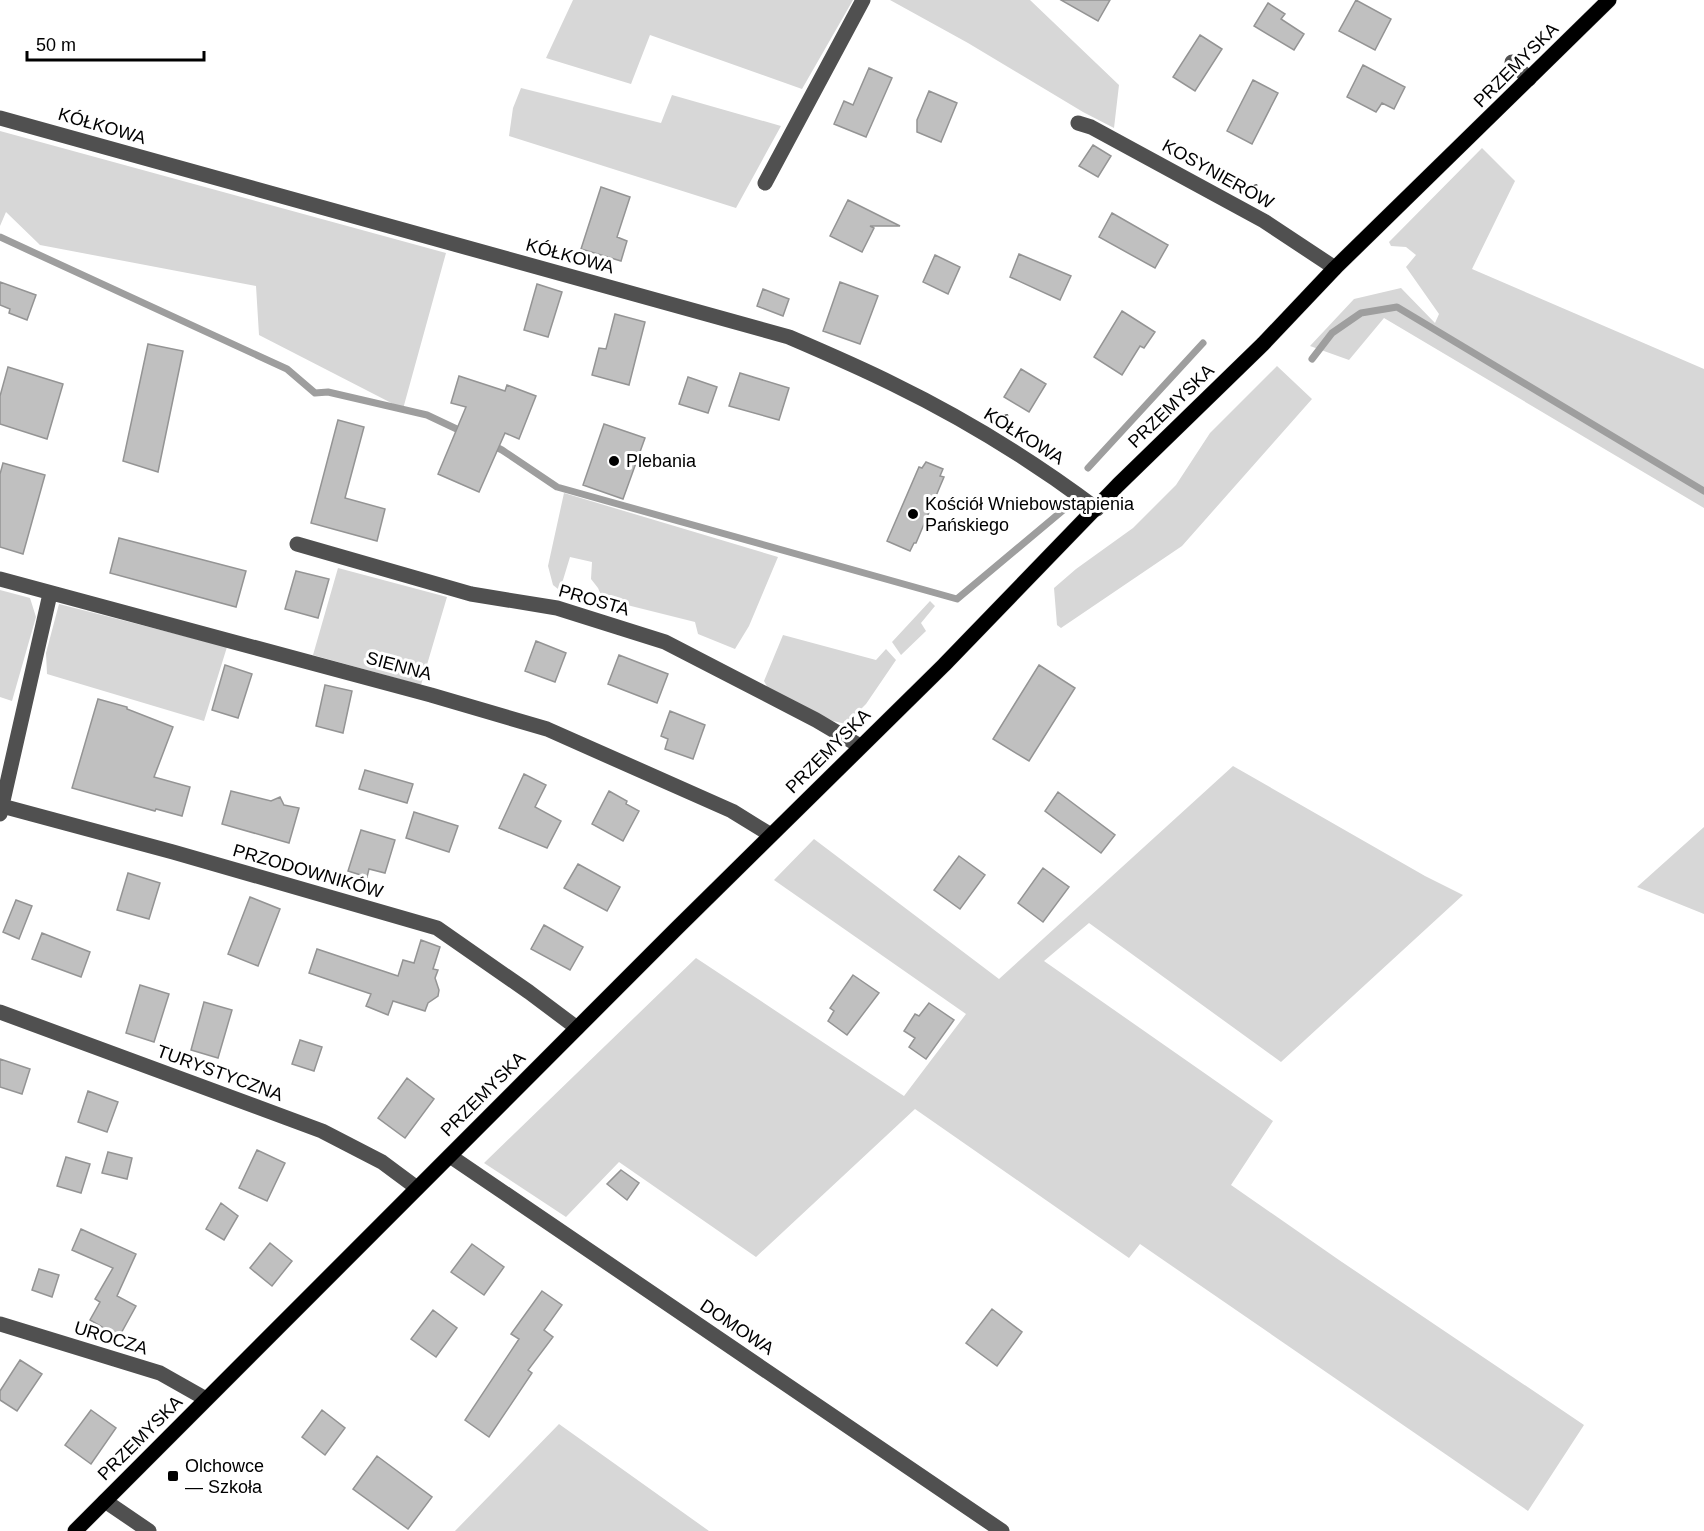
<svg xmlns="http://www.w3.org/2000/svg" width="1704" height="1531" viewBox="0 0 1704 1531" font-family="Helvetica,sans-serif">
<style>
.green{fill:#d7d7d7}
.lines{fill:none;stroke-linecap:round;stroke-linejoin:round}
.stream{stroke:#9e9e9e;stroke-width:7}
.building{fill:#c0c0c0;stroke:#949494;stroke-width:1.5}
.major-casing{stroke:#dbdbdb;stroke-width:16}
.minor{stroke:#505050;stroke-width:15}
.major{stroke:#000;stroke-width:15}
.poi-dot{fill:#000;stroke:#fff;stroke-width:2}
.labels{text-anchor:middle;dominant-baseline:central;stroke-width:6;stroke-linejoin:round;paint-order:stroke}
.street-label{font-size:18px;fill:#000;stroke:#fff}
.poi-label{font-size:18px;fill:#000;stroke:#fff;text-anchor:start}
</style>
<rect width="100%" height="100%" fill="#fff"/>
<path class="green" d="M 573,0 L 853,0 L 802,89 L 650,35 L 631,84 L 546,58 Z
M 890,0 L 1030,0 L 1119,85 L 1114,128 L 1083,112 L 968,43 Z
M 521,88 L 661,123 L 672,95 L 781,126 L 736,208 L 509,136 L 513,108 Z
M 0,131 L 446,253 L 403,409 L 259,335 L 256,286 L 40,245 L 6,212 L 0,226 Z
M 1482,148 L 1515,181 L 1472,269 L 1704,369 L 1704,508 L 1384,318 L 1349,360 L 1310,346 L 1354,299 L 1401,288 L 1435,323 L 1439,314 L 1406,267 L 1416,255 L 1406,247 L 1391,246 L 1389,242 Z
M 1277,366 L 1312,399 L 1182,546 L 1061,628 L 1057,625 L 1054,588 L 1076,569 L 1133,528 L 1176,485 L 1210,433 Z
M 564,493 L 778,557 L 749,626 L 735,649 L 698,634 L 695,622 L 603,599 L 598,588 L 591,579 L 592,562 L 570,557 L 563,580 L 558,589 L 553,585 L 548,566 Z
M 338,568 L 447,597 L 421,685 L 313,655 Z
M 0,590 L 30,598 L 36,617 L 12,701 L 0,697 Z
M 930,601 L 935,606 L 921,623 L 926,631 L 901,655 L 892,642 Z
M 59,604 L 227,647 L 204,721 L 47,674 L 46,653 Z
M 783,635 L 876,660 L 886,649 L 896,660 L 866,704 L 846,724 L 833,721 L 770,692 L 764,681 Z
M 1233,766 L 1425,876 L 1463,895 L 1281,1062 L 1089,923 L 1044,961 L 1273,1121 L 1231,1185 L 1339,1260 L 1584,1425 L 1528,1511 L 1140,1244 L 1129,1258 L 915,1109 L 756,1257 L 619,1162 L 566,1217 L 484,1163 L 696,958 L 904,1096 L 966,1014 L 774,880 L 814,839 L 999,979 Z
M 1704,827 L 1704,914 L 1637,887 Z
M 559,1424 L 709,1531 L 455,1531 Z"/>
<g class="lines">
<path class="stream" d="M 0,237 L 287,369 L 315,393 L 328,392 L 427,415 L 463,432
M 1312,359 L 1332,333 L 1361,313 L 1397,307 L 1704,491
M 492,445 L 502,450 L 557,487 L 957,599 L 1068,506
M 1088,468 L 1203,343"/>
</g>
<path class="building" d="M 1061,0 L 1110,0 L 1098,21 Z
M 1356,0 L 1391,19 L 1375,50 L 1339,31 Z
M 1268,3 L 1285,14 L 1281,19 L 1304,34 L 1294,50 L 1254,26 Z
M 1200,35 L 1222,49 L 1195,91 L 1173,77 Z
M 1363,65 L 1405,87 L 1394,109 L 1382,103 L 1376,112 L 1347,97 Z
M 869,68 L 892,78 L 866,137 L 834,124 L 844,101 L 853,105 Z
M 1253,80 L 1278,93 L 1252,144 L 1227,131 Z
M 929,91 L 957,103 L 941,142 L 917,132 L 917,120 Z
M 1093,145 L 1111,156 L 1098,177 L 1079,166 Z
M 601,187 L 630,197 L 617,237 L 627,241 L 621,261 L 581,249 Z
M 848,200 L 900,226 L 870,226 L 874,228 L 862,252 L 830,236 Z
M 1112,213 L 1168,245 L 1155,268 L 1099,237 Z
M 1019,254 L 1071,276 L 1060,300 L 1010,277 Z
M 935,255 L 960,267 L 948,294 L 923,282 Z
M 0,282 L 36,295 L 27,320 L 9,313 L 10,309 L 0,305 Z
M 840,282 L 878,296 L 860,344 L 823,331 Z
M 537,284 L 562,292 L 548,337 L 524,330 Z
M 763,289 L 789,299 L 783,316 L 757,306 Z
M 1122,311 L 1155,332 L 1144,348 L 1140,346 L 1122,375 L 1094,357 Z
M 615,314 L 645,322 L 629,385 L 592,375 L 599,348 L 606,349 Z
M 148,344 L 183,351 L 158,472 L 123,461 Z
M 8,367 L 63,384 L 47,439 L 0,424 L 0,396 Z
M 1021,369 L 1046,384 L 1029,412 L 1004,397 Z
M 740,373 L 789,388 L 779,420 L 729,406 Z
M 459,376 L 505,391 L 507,385 L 536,396 L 519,439 L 505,433 L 479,492 L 438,474 L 466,407 L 451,403 Z
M 688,377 L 717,387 L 708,413 L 679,404 Z
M 338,420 L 364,427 L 345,498 L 385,509 L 377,541 L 311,523 Z
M 604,424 L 645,438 L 623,499 L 583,485 Z
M 926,462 L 943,469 L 940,476 L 944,477 L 916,543 L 914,543 L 910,551 L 887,541 L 919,467 L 922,468 Z
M 3,463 L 45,475 L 23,554 L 0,547 L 0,474 Z
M 119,538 L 246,571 L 236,607 L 110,573 Z
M 296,571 L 329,579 L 318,618 L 285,609 Z
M 536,641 L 566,653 L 555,682 L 525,671 Z
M 619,655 L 668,674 L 657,703 L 608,684 Z
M 225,665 L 252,674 L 238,718 L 212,710 Z
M 1039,665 L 1075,688 L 1029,761 L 993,739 Z
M 325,685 L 352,691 L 343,733 L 316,726 Z
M 98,699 L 127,707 L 127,709 L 173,727 L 154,777 L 190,787 L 182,816 L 156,809 L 155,811 L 72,788 Z
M 670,711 L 705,725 L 693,759 L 665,749 L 668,739 L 661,736 Z
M 365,770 L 413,784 L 407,803 L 359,789 Z
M 524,774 L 546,785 L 535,807 L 561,821 L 547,848 L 499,828 Z
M 231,791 L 271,801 L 280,797 L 284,805 L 299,808 L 289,843 L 222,824 Z
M 609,791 L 627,801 L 626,804 L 639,811 L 623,841 L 592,824 Z
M 1058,792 L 1115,835 L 1101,853 L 1045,811 Z
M 414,812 L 458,826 L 449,852 L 406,838 Z
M 361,830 L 395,840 L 385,873 L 369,869 L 367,877 L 348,871 Z
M 959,856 L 985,875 L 960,909 L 934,890 Z
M 578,864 L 620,887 L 607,911 L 564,888 Z
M 1043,868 L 1069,887 L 1043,922 L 1018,903 Z
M 128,873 L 160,883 L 149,919 L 117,910 Z
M 250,897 L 280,909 L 258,966 L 228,954 Z
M 16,900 L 32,906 L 19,939 L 3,932 Z
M 544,925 L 583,947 L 570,970 L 531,949 Z
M 42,933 L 90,952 L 81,977 L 32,959 Z
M 421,940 L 440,947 L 433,969 L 438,970 L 435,978 L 439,990 L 438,996 L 428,1003 L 425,1011 L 393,1001 L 388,1015 L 366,1006 L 371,994 L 309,973 L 317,949 L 398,976 L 403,960 L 414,963 Z
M 853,975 L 879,993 L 847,1035 L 828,1021 L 834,1011 L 830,1008 Z
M 140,985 L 169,994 L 154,1042 L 126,1033 Z
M 204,1002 L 232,1010 L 218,1058 L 191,1050 Z
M 929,1003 L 954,1020 L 926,1059 L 909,1047 L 915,1038 L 904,1031 L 915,1014 L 919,1016 Z
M 300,1040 L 322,1047 L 314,1071 L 292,1064 Z
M 0,1059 L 30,1069 L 22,1094 L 0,1087 Z
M 407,1078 L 434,1099 L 405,1138 L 378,1118 Z
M 88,1091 L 118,1102 L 107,1132 L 78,1122 Z
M 257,1150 L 285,1163 L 267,1201 L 239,1188 Z
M 108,1152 L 132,1158 L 127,1179 L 102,1173 Z
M 66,1157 L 90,1164 L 81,1193 L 57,1186 Z
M 621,1170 L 639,1183 L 627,1200 L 607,1184 Z
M 221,1203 L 238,1216 L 224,1240 L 206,1229 Z
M 81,1229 L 136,1254 L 117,1296 L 136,1306 L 119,1337 L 90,1320 L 100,1302 L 95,1299 L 113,1268 L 72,1250 Z
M 270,1243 L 292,1261 L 272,1286 L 250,1268 Z
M 472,1244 L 504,1267 L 484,1295 L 451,1272 Z
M 39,1269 L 59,1275 L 52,1297 L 32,1290 Z
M 542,1291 L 562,1305 L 544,1330 L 553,1337 L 528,1370 L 532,1373 L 489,1437 L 465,1420 L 519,1339 L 511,1334 Z
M 992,1309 L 1022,1332 L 997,1366 L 966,1343 Z
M 433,1310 L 457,1328 L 436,1357 L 411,1339 Z
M 20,1360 L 42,1374 L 17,1411 L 0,1400 L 0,1391 Z
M 91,1410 L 116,1428 L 91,1464 L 65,1445 Z
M 322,1410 L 345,1428 L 325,1455 L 302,1437 Z
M 377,1456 L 432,1497 L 408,1529 L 353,1489 Z"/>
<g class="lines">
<g class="major-casing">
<path id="major" d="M 75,1531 L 676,929 L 944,665 L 1118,485 L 1263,344 L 1335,268 L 1609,0"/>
</g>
<path class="minor" d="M 1512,62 L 1529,79
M 0,118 L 789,337 C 824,352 859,367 893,384 C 965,419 1033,461 1097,509
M 1078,123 L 1091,127 L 1264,221 L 1335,268
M 765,183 L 863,0
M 297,544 L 471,594 L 557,608 L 665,642 L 816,720 L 860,746
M 0,579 L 431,695 L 547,729 L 732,811 L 771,835
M 2,806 L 173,852 L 437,928 L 529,992 L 577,1028
M 0,814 L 50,594
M 0,1012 L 322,1131 L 382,1162 L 417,1188
M 450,1156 L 1002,1531
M 0,1324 L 160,1373 L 206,1399
M 105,1501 L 149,1531"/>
<use href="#major" class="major"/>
</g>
<g class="poi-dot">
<circle cx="614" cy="461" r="6"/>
<circle cx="913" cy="514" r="6"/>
<rect x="167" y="1470" width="12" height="12" rx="3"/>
</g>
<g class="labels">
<g class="street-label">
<text transform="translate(1516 65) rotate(-45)">PRZEMYSKA</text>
<text transform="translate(102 126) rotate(16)">KÓŁKOWA</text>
<text transform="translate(1218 174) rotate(29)">KOSYNIERÓW</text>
<text transform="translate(570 256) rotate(15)">KÓŁKOWA</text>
<text transform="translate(1171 406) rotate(-44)">PRZEMYSKA</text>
<text transform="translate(1024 436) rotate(32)">KÓŁKOWA</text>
<text transform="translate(594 600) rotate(16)">PROSTA</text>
<text transform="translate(399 666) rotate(15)">SIENNA</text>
<text transform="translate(828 751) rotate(-45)">PRZEMYSKA</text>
<text transform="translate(308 871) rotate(16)">PRZODOWNIKÓW</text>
<text transform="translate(220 1073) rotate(20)">TURYSTYCZNA</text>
<text transform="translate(483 1094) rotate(-45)">PRZEMYSKA</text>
<text transform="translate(737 1327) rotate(34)">DOMOWA</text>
<text transform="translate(111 1338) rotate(17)">UROCZA</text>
<text transform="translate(140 1438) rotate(-45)">PRZEMYSKA</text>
</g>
<g class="poi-label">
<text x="626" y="461">Plebania</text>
<text x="925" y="504">Kościół Wniebowstąpienia<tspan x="925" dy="21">Pańskiego</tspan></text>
<text x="185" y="1466">Olchowce<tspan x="185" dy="21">— Szkoła</tspan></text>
</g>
</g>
<path d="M27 51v9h177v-9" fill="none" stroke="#000000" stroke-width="3"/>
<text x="36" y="51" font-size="18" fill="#000000" stroke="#ffffff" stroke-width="4.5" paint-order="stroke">50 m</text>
</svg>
